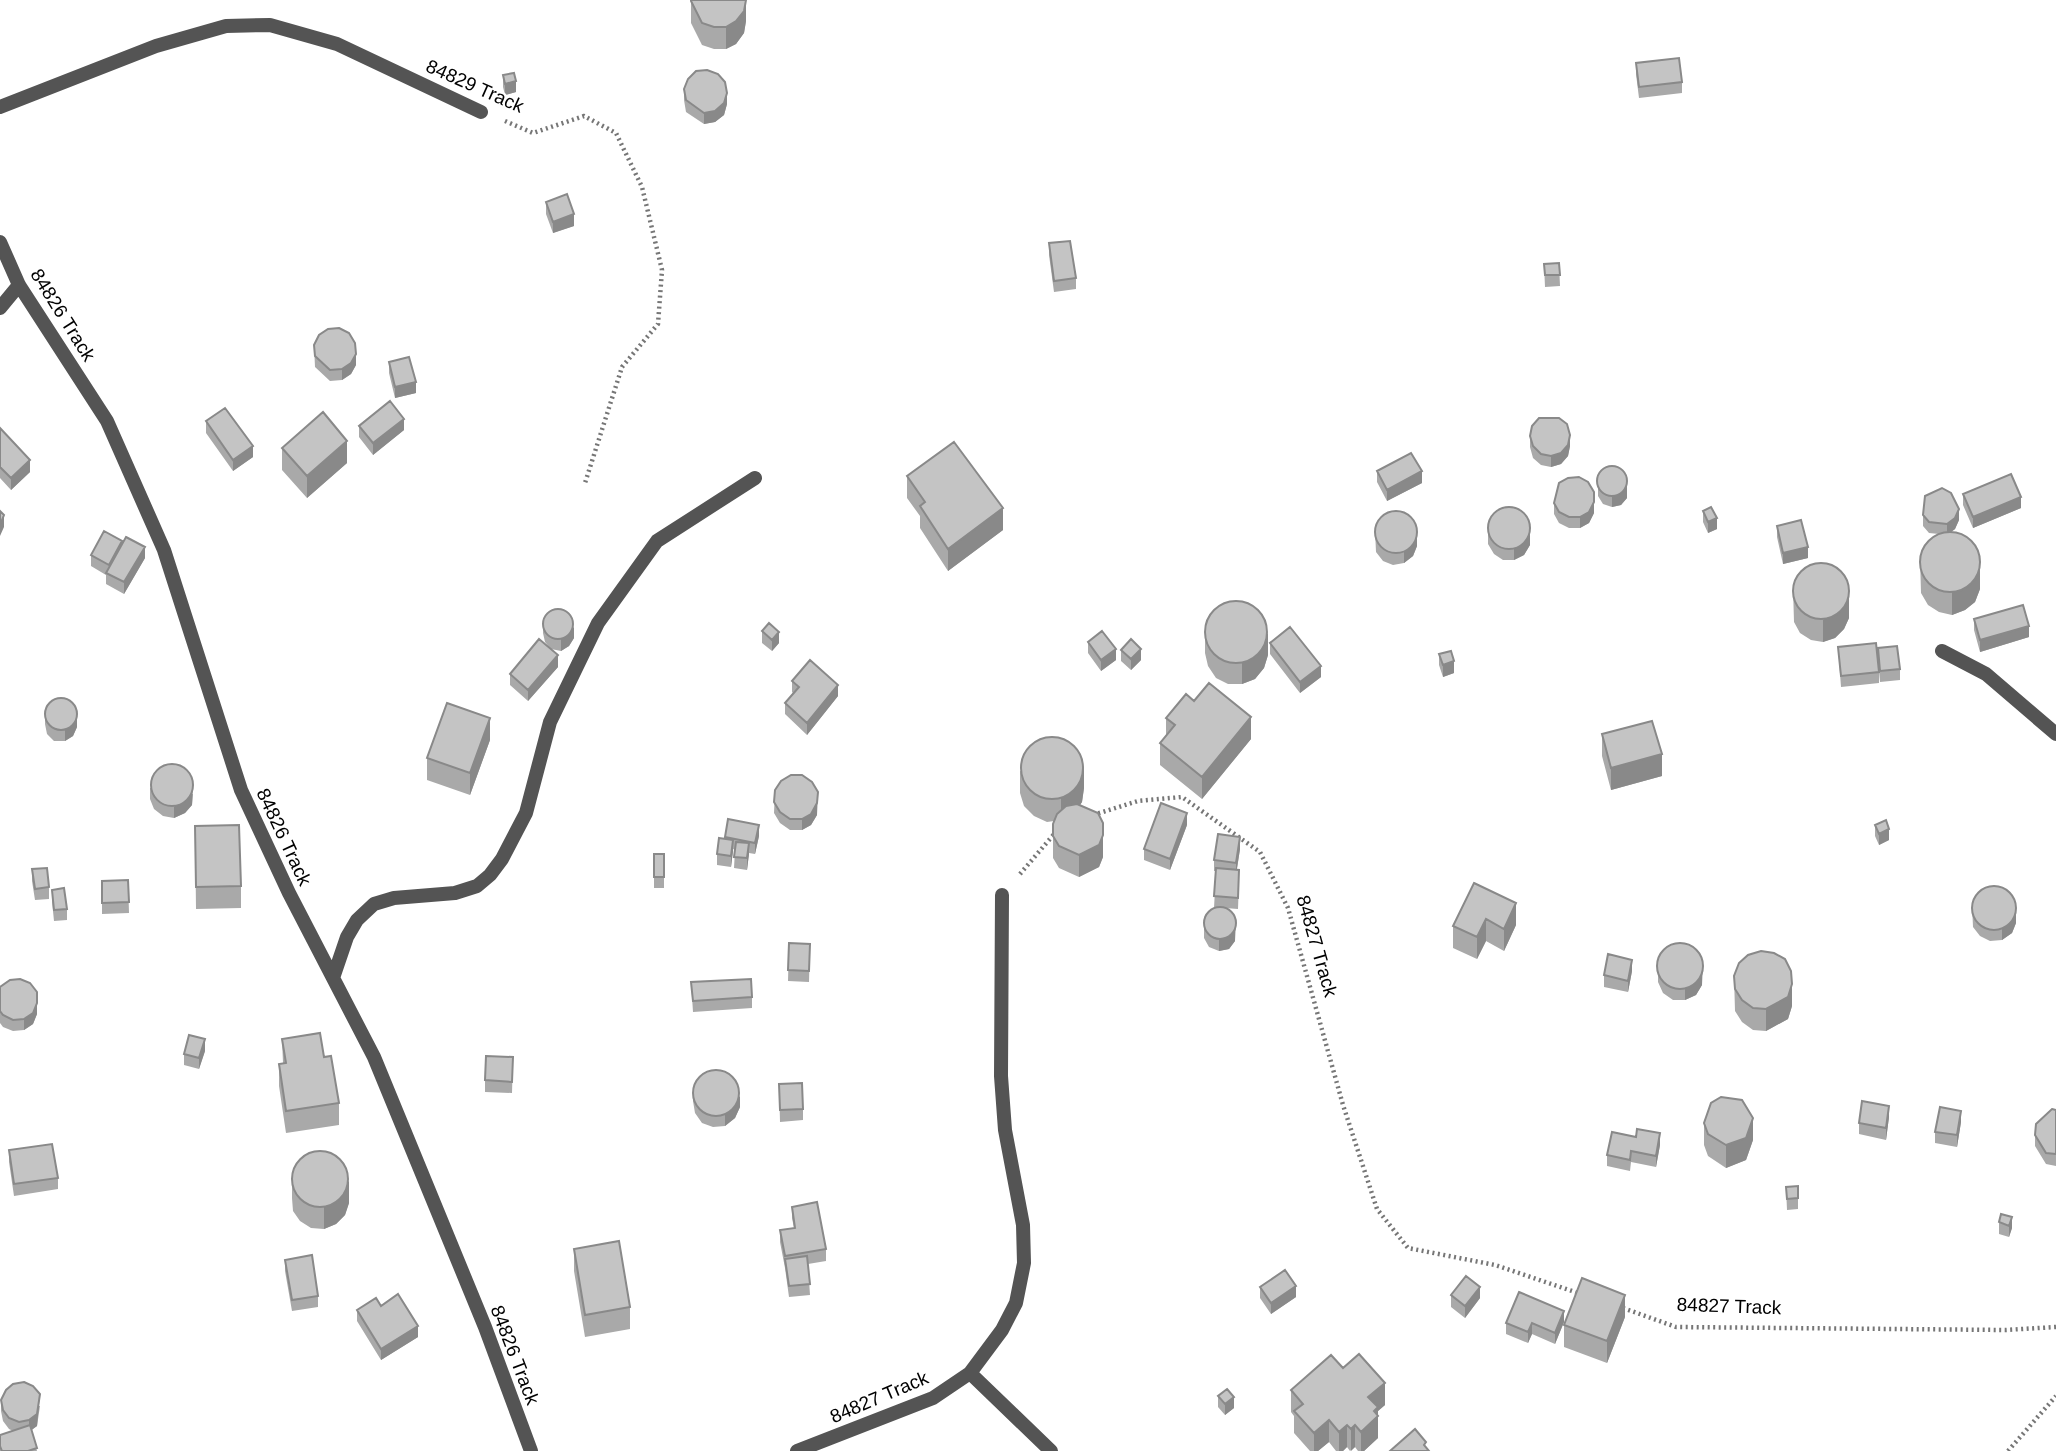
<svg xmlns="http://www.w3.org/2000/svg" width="2056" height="1451" viewBox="0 0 2056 1451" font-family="Helvetica,sans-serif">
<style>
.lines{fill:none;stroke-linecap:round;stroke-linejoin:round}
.path{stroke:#767676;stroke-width:4.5;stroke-dasharray:2 3.5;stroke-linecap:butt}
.street{stroke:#545454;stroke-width:14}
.wall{fill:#a9a9a9}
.shaded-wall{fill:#898989}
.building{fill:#c4c4c4;stroke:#898989;stroke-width:2}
.labels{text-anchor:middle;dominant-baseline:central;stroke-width:5;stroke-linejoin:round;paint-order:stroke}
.street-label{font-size:19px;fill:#000;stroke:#fff}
</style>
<rect width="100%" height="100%" fill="#fff"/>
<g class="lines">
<path class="path" d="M 505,121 L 533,133 L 584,116 L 616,133 L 642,187 L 662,270 L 658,324 L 622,367 L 585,483
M 1093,815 L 1138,801 L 1182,797 L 1260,852 L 1288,908 L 1343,1105 L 1377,1209 L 1408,1248 L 1495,1265 L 1581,1294
M 1020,874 L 1055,833
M 1623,1308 L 1676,1327 L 2005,1330 L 2056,1327
M 2008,1451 L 2056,1396"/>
<path class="street" d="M 0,107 L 156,46 L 226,26 L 270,25 L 337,44 L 481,112
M 0,242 L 19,285 L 107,421 L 164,550 L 241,790 L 289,893 L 374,1057 L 485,1327 L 531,1451
M 0,308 L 19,285
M 1942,651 L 1986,674 L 2056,734
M 333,978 L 347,937 L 357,920 L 374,904 L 394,898 L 455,893 L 477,886 L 490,875 L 502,859 L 526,813 L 550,722 L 598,623 L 657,541 L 755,478
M 970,1373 L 1051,1451
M 797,1451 L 933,1398 L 970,1373 L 1002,1330 L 1016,1303 L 1024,1263 L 1023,1225 L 1005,1130 L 1001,1076 L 1002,895"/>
</g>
<path class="wall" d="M 691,1 L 746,21 L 744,33 L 736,44 L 726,49 L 714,49 L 702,45 L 691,23 Z
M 1636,63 L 1682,82 L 1682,93 L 1639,98 L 1636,74 Z
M 503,75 L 516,92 L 505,95 L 503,87 Z
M 684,89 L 727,104 L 724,115 L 715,122 L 704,124 L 686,112 L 684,100 Z
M 546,202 L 574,226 L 553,233 L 546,214 Z
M 1049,243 L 1076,278 L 1076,289 L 1054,292 L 1049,255 Z
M 1559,263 L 1560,286 L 1545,287 L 1544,264 Z
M 314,345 L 356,365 L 351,374 L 342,380 L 330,381 L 315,367 Z
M 389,362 L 416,393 L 395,398 L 389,373 Z
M 206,421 L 253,457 L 233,471 L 206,433 Z
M 359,426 L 404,430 L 373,455 L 359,437 Z
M 0,428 L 30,472 L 11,490 L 0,478 Z
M 1530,436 L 1570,446 L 1568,456 L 1561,464 L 1551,467 L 1541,465 L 1533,458 L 1530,447 Z
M 282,448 L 347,463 L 307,498 L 282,470 Z
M 1377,471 L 1422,483 L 1387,501 L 1377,482 Z
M 1598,475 L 1627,488 L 1627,498 L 1621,505 L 1612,507 L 1603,504 L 1598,496 Z
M 907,476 L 1003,530 L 948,571 L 920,528 L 920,516 L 907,498 Z
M 1963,494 L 2021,508 L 1973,528 L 1963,505 Z
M 1554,503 L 1594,513 L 1589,523 L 1580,528 L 1569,528 L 1559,523 L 1554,514 Z
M 1703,511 L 1717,529 L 1708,533 L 1703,522 Z
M 1923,515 L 1959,520 L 1955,529 L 1951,532 L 1980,589 L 1975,602 L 1965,610 L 1952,615 L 1939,612 L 1928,605 L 1921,593 L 1920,557 L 1939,534 L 1929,533 L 1923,526 Z
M 1488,522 L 1530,534 L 1530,545 L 1524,555 L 1514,560 L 1503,560 L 1494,554 L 1488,544 Z
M 1777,526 L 1808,558 L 1783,564 L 1777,537 Z
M 1375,530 L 1417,546 L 1413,556 L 1404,563 L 1393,565 L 1383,561 L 1376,552 Z
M 91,555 L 145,558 L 124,594 L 106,584 L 106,575 L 91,566 Z
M 1793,588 L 1849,618 L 1844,629 L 1835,638 L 1823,642 L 1811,640 L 1800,633 L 1794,622 Z
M 1974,619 L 2029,637 L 1980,652 L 1974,630 Z
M 543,622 L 574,638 L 569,646 L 561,651 L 551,649 L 558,667 L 528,701 L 510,685 L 510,674 L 550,648 L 545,642 L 543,633 Z
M 762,631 L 779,643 L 772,651 L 762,643 Z
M 1205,631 L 1268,655 L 1264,668 L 1255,679 L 1242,684 L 1228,684 L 1216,678 L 1208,666 L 1205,653 Z
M 1088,642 L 1116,660 L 1101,671 L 1088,653 Z
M 1270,643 L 1321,677 L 1300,693 L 1270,654 Z
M 1838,647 L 1879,672 L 1879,683 L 1841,687 Z
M 1878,648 L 1900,669 L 1900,680 L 1880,682 L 1878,659 Z
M 1121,650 L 1141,660 L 1131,670 L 1121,661 Z
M 1439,654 L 1454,673 L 1443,677 L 1439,665 Z
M 792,681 L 838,696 L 807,735 L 785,714 L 785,703 L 793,693 L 792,692 Z
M 1194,701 L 1251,739 L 1202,799 L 1160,765 L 1160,743 L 1166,736 L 1166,718 Z
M 45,713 L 77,727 L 73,736 L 65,741 L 54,741 L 47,734 L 45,724 Z
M 1602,734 L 1662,776 L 1611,790 L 1602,756 Z
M 490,740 L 470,795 L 427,780 L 427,758 Z
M 1020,771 L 1084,788 L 1082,802 L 1080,805 L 1103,857 L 1099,867 L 1079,877 L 1059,868 L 1053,858 L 1053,824 L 1054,821 L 1047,822 L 1034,816 L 1024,806 L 1020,793 Z
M 150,788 L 193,794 L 192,805 L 185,813 L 174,818 L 163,816 L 154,809 L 150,799 Z
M 775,790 L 817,815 L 811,825 L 802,830 L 790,830 L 780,823 L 774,813 Z
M 1187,825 L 1170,870 L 1144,860 L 1144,849 Z
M 1875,825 L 1889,840 L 1879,845 L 1875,836 Z
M 195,826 L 241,886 L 241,908 L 196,909 Z
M 759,836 L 755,854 L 749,853 L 747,870 L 734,868 L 735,850 L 733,849 L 731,867 L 717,865 L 717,854 L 725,839 L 725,837 Z
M 1240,849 L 1237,869 L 1239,881 L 1238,909 L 1225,908 L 1235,941 L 1229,949 L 1219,951 L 1209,947 L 1204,938 L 1204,917 L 1217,908 L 1214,908 L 1216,871 L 1214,871 L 1214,860 Z
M 654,854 L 664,854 L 664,888 L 654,888 Z
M 32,869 L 49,887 L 49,899 L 35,900 L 32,881 Z
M 128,880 L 129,913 L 102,914 L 102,881 Z
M 1474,883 L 1516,925 L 1504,951 L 1486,941 L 1477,959 L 1453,948 L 1453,926 Z
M 52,890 L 67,909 L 67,920 L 54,921 L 52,901 Z
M 1972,904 L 2016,923 L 2012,933 L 2002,940 L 1990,941 L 1980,936 L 1973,927 Z
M 789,943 L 810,944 L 809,982 L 788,981 Z
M 1658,959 L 1702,985 L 1696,995 L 1685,1000 L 1673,1000 L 1663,993 L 1658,982 Z
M 1632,971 L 1628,992 L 1604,987 L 1604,975 Z
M 1734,976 L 1792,1006 L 1788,1019 L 1766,1031 L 1753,1030 L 1742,1022 L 1735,1011 Z
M 691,982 L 752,997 L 752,1008 L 693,1012 Z
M 0,987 L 37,1014 L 33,1024 L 24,1030 L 13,1031 L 3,1027 L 0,1023 Z
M 282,1039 L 324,1057 L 339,1103 L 339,1125 L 286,1133 L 279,1086 L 279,1064 L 283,1063 Z
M 205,1051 L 199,1069 L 184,1065 L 184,1054 Z
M 513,1057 L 512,1093 L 485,1092 L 485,1080 Z
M 779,1084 L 803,1109 L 803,1120 L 780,1122 Z
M 693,1090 L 740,1107 L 735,1118 L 725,1126 L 713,1127 L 702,1123 L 695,1113 L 693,1101 Z
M 2056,1110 L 2056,1166 L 2046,1164 L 2035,1146 L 2035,1135 Z
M 1889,1117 L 1886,1140 L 1859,1134 L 1859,1123 Z
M 1961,1122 L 1957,1147 L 1935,1143 L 1935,1132 Z
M 1704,1123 L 1753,1140 L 1746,1160 L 1726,1168 L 1708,1156 L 1704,1145 Z
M 1660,1145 L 1656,1167 L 1631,1162 L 1630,1171 L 1607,1166 L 1607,1155 Z
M 9,1150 L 58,1178 L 58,1189 L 14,1196 L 9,1162 Z
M 292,1176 L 349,1203 L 345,1215 L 336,1224 L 324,1229 L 311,1228 L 300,1221 L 293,1211 L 292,1198 Z
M 1798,1186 L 1798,1209 L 1787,1210 L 1786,1187 Z
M 792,1207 L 826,1249 L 826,1261 L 808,1264 L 810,1295 L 789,1297 L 785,1268 L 780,1242 L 780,1230 L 794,1228 L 792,1218 Z
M 2012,1217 L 2012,1228 L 2009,1237 L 1999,1234 L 1999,1222 Z
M 574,1249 L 630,1307 L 630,1329 L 585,1337 L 574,1271 Z
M 285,1260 L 318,1296 L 318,1307 L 292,1311 L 285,1271 Z
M 1260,1287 L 1296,1297 L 1271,1314 L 1260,1298 Z
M 1451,1295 L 1480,1298 L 1465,1318 L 1451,1307 Z
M 381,1306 L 418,1337 L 381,1360 L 357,1321 L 357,1310 Z
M 1625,1317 L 1607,1363 L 1564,1347 L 1564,1325 Z
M 1564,1322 L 1555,1344 L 1532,1334 L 1528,1343 L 1506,1334 L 1506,1323 Z
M 1291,1390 L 1385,1405 L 1378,1411 L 1378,1438 L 1364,1451 L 1358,1451 L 1355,1447 L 1350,1451 L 1347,1447 L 1343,1451 L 1336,1451 L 1329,1442 L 1318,1451 L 1310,1451 L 1294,1433 L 1294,1416 L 1291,1412 Z
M 1218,1396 L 1234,1408 L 1225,1415 L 1218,1407 Z
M 1,1400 L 40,1406 L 37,1426 L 31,1430 L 37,1451 L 0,1451 L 0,1435 L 13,1431 L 9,1429 L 3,1421 L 1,1411 Z"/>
<path class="shaded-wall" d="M 746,0 L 746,21 L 744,33 L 736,44 L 726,49 L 726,27 Z
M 516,81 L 516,92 L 505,95 L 505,84 Z
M 727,93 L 727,104 L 724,115 L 715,122 L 704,124 L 704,113 Z
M 574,214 L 574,226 L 553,233 L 553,222 Z
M 356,354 L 356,365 L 351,374 L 342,380 L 342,369 Z
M 416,382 L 416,393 L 395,398 L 395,387 Z
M 404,419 L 404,430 L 373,455 L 373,443 Z
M 1570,435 L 1570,446 L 1568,456 L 1561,464 L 1551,467 L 1551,456 Z
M 347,441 L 347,463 L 307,498 L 307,476 Z
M 253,446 L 253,457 L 233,471 L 233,460 Z
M 30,460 L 30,472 L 11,490 L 11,478 Z
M 1422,471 L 1422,483 L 1387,501 L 1387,490 Z
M 1627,477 L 1627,498 L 1621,505 L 1612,507 L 1612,496 Z
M 2021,497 L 2021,508 L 1973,528 L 1973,517 Z
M 1594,502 L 1594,513 L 1589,523 L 1580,528 L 1580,517 Z
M 1003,508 L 1003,530 L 948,571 L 948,549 Z
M 1959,509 L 1959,520 L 1955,529 L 1947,535 L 1947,524 Z
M 4,515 L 4,527 L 0,536 L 0,525 Z
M 1717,518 L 1717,529 L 1708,533 L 1708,522 Z
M 1530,534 L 1530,545 L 1524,555 L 1514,560 L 1514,549 Z
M 1417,535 L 1417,546 L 1413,556 L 1404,563 L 1404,552 Z
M 145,547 L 145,558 L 124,594 L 124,582 Z
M 1808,547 L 1808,558 L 1783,564 L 1783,553 Z
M 1980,567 L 1980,589 L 1975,602 L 1965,610 L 1952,615 L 1952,592 Z
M 1849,596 L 1849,618 L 1844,629 L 1835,638 L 1823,642 L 1823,620 Z
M 2029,626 L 2029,637 L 1980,652 L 1980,640 Z
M 574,627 L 574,638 L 569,646 L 561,651 L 561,639 Z
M 779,632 L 779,643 L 772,651 L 772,640 Z
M 1268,633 L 1268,655 L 1264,668 L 1255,679 L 1242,684 L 1242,662 Z
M 1116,649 L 1116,660 L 1101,671 L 1101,660 Z
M 1141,649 L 1141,660 L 1131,670 L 1131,659 Z
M 558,655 L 558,667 L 528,701 L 528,690 Z
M 1454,661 L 1454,673 L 1443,677 L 1443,665 Z
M 1321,666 L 1321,677 L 1300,693 L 1300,682 Z
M 838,685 L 838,696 L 807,735 L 807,723 Z
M 77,716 L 77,727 L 73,736 L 65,741 L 65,730 Z
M 1251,717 L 1251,739 L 1202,799 L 1202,777 Z
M 490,718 L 490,740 L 470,795 L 470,773 Z
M 1662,754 L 1662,776 L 1611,790 L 1611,768 Z
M 1084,766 L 1084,788 L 1082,802 L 1074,814 L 1061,820 L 1061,798 Z
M 193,783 L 192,805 L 185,813 L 174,818 L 174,807 Z
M 818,792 L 817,815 L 811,825 L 802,830 L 802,819 Z
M 1187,813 L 1187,825 L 1170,870 L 1170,859 Z
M 759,825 L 759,836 L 755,854 L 755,843 Z
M 1889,829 L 1889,840 L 1879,845 L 1879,834 Z
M 1103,835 L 1103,857 L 1099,867 L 1079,877 L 1079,855 Z
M 1240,837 L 1240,849 L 1236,874 L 1236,863 Z
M 733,840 L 733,851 L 731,867 L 731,856 Z
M 749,843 L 749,854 L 747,870 L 747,858 Z
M 1516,903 L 1516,925 L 1504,951 L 1504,929 Z
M 2016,912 L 2016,923 L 2012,933 L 2002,940 L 2002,929 Z
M 1236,919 L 1235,941 L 1229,949 L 1219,951 L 1219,940 Z
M 1486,919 L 1486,941 L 1477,959 L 1477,937 Z
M 1632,960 L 1632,971 L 1628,992 L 1628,981 Z
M 1703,961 L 1702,985 L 1696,995 L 1685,1000 L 1685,989 Z
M 1792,984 L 1792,1006 L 1788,1019 L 1766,1031 L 1766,1009 Z
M 37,1003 L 37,1014 L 33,1024 L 24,1030 L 24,1019 Z
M 205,1039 L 205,1051 L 199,1069 L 199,1058 Z
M 740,1096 L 740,1107 L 735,1118 L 725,1126 L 725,1115 Z
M 1889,1106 L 1889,1117 L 1886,1140 L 1886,1128 Z
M 1961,1111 L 1961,1122 L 1957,1147 L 1957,1135 Z
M 1753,1118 L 1753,1140 L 1746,1160 L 1726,1168 L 1726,1145 Z
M 1660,1133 L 1660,1145 L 1656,1167 L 1656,1156 Z
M 349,1181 L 349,1203 L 345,1215 L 336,1224 L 324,1229 L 324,1207 Z
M 2012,1217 L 2012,1228 L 2009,1237 L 2009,1226 Z
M 1296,1286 L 1296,1297 L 1271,1314 L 1271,1303 Z
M 1480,1287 L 1480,1298 L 1465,1318 L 1465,1306 Z
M 1625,1295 L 1625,1317 L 1607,1363 L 1607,1341 Z
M 1564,1311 L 1564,1322 L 1555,1344 L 1555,1333 Z
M 1532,1323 L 1532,1334 L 1528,1343 L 1528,1332 Z
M 418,1326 L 418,1337 L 381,1360 L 381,1349 Z
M 1385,1383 L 1385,1405 L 1378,1411 L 1378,1438 L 1364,1451 L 1361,1451 L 1361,1432 L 1368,1397 Z
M 40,1394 L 37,1426 L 29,1432 L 29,1420 Z
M 1234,1397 L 1234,1408 L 1225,1415 L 1225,1404 Z
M 1329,1420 L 1329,1442 L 1318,1451 L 1314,1451 L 1314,1433 Z
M 1347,1425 L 1347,1447 L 1343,1451 L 1339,1451 L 1339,1432 Z
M 1355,1425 L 1355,1447 L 1351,1451 L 1351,1429 Z"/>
<path class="building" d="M 691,0 L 746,0 L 744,11 L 736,21 L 726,27 L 714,27 L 702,23 L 691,1 Z
M 1679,58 L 1682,82 L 1639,87 L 1636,63 Z
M 707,70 L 718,74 L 725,82 L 727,93 L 724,103 L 715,111 L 704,113 L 686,100 L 684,89 L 688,79 L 696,71 Z
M 514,73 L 516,81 L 505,84 L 503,75 Z
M 567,194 L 574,214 L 553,222 L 546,202 Z
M 1070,241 L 1076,278 L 1054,281 L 1049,243 Z
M 1559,263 L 1560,275 L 1545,275 L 1544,264 Z
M 339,328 L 349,333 L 355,343 L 356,354 L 351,363 L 342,369 L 330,370 L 315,356 L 314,345 L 319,335 L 328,329 Z
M 409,357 L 416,382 L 395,387 L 389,362 Z
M 390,401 L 404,419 L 373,443 L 359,426 Z
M 225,408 L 253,446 L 233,460 L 206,421 Z
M 323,412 L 347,441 L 307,476 L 282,448 Z
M 1539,418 L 1559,418 L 1567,424 L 1570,435 L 1568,445 L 1561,453 L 1551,456 L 1541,454 L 1533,446 L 1530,436 L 1532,426 Z
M 0,428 L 30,460 L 11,478 L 0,467 Z
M 954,442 L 1003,508 L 948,549 L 920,506 L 925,502 L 907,476 Z
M 1411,453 L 1422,471 L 1387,490 L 1377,471 Z
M1597 481a15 15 0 1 1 30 0a15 15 0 1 1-30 0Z
M 2011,474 L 2021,497 L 1973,517 L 1963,494 Z
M 1579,477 L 1588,482 L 1594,492 L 1594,502 L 1589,512 L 1580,517 L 1569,517 L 1559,512 L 1554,503 L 1559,483 L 1568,478 Z
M 1942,488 L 1951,493 L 1959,509 L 1955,518 L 1947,524 L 1929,522 L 1923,515 L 1925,496 Z
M1488 528a21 21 0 1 1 42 0a21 21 0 1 1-42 0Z
M 1711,507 L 1717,518 L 1708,522 L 1703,511 Z
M 0,511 L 4,515 L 0,525 Z
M1375 532a21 21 0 1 1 42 0a21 21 0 1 1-42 0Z
M 1801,520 L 1808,547 L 1783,553 L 1777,526 Z
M 104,531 L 122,541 L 109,565 L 91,555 Z
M1920 562a30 30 0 1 1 60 0a30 30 0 1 1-60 0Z
M 126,537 L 145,547 L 124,582 L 106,573 Z
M1793 591a28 28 0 1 1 56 0a28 28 0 1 1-56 0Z
M1205 632a31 31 0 1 1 62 0a31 31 0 1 1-62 0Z
M 2023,605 L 2029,626 L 1980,640 L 1974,619 Z
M543 624a15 15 0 1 1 30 0a15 15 0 1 1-30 0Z
M 769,623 L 779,632 L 772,640 L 762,631 Z
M 1290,627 L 1321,666 L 1300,682 L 1270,643 Z
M 1102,631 L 1116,649 L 1101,660 L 1088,642 Z
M 539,639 L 558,655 L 528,690 L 510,674 Z
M 1131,639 L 1141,649 L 1131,659 L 1121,650 Z
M 1876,643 L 1879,672 L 1841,676 L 1838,647 Z
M 1897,646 L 1900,669 L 1880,671 L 1878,648 Z
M 1451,651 L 1454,661 L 1443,665 L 1439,654 Z
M 810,660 L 838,685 L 807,723 L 785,703 L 799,687 L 792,681 Z
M 1209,683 L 1251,717 L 1202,777 L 1160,743 L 1175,725 L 1166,718 L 1186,694 L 1194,701 Z
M45 714a16 16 0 1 1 32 0a16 16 0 1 1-32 0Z
M 447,703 L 490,718 L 470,773 L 427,758 Z
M 1652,721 L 1662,754 L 1611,768 L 1602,734 Z
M1021 768a31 31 0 1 1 62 0a31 31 0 1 1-62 0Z
M151 785a21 21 0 1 1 42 0a21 21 0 1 1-42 0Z
M 791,775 L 802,775 L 812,782 L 818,792 L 817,803 L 811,814 L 802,819 L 790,819 L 780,812 L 774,802 L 775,790 L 781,781 Z
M 1161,803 L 1187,813 L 1170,859 L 1144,849 Z
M 1077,804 L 1098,813 L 1103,823 L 1103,835 L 1099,845 L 1079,855 L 1059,846 L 1053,836 L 1053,824 L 1057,814 L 1066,806 Z
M 728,819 L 759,825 L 755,843 L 725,837 Z
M 1886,820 L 1889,829 L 1879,834 L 1875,825 Z
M 239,825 L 241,886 L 196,887 L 195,826 Z
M 1218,834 L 1240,837 L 1236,863 L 1214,860 Z
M 719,838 L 733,840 L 731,856 L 717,854 Z
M 736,842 L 749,843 L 747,858 L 734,857 Z
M 654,854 L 664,854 L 664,877 L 654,877 Z
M 47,868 L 49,887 L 35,889 L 32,869 Z
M 1216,868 L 1239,870 L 1238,898 L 1214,896 Z
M 128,880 L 129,902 L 102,903 L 102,881 Z
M 1474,883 L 1516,903 L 1504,929 L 1486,919 L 1477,937 L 1453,926 Z
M1972 908a22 22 0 1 1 44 0a22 22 0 1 1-44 0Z
M 64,888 L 67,909 L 54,910 L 52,890 Z
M1204 923a16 16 0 1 1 32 0a16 16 0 1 1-32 0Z
M 789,943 L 810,944 L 809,971 L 788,970 Z
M1657 966a23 23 0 1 1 46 0a23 23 0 1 1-46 0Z
M 1761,951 L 1774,953 L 1785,959 L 1791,971 L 1792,984 L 1788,997 L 1766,1009 L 1753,1008 L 1742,1000 L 1735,989 L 1734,976 L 1739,963 L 1748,955 Z
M 1608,954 L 1632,960 L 1628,981 L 1604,975 Z
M 20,979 L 30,983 L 37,992 L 37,1003 L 33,1013 L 24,1019 L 13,1020 L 3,1015 L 0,1011 L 0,987 L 10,980 Z
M 751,979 L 752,997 L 693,1001 L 691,982 Z
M 320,1033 L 324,1057 L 331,1056 L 339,1103 L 286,1111 L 279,1064 L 286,1063 L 282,1039 Z
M 189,1035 L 205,1039 L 199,1058 L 184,1054 Z
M 486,1056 L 513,1057 L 512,1082 L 485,1080 Z
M693 1093a23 23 0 1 1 46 0a23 23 0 1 1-46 0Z
M 802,1083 L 803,1109 L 780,1110 L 779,1084 Z
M 1721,1097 L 1742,1100 L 1753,1118 L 1746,1138 L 1726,1145 L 1708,1134 L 1704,1123 L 1711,1103 Z
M 1862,1101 L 1889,1106 L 1886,1128 L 1859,1123 Z
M 1940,1107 L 1961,1111 L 1957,1135 L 1935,1132 Z
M 2052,1109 L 2056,1110 L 2056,1154 L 2046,1153 L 2035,1135 L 2036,1124 Z
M 1637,1129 L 1660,1133 L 1656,1156 L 1631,1151 L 1630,1160 L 1607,1155 L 1612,1132 L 1636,1137 Z
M 52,1144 L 58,1178 L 14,1184 L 9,1150 Z
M292 1179a28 28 0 1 1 56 0a28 28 0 1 1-56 0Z
M 1798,1186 L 1798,1198 L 1787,1199 L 1786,1187 Z
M 817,1202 L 826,1249 L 785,1256 L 780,1230 L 795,1228 L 792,1207 Z
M 2001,1214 L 2012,1217 L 2009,1226 L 1999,1222 Z
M 619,1241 L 630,1307 L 585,1315 L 574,1249 Z
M 312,1255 L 318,1296 L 292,1300 L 285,1260 Z
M 807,1256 L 810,1284 L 789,1286 L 785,1259 Z
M 1285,1270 L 1296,1286 L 1271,1303 L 1260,1287 Z
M 1466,1276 L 1480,1287 L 1465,1306 L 1451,1295 Z
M 1582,1278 L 1625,1295 L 1607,1341 L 1564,1325 Z
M 1519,1292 L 1564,1311 L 1555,1333 L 1532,1323 L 1528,1332 L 1506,1323 Z
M 398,1294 L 418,1326 L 381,1349 L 357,1310 L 376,1298 L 381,1306 Z
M 1359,1354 L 1385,1383 L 1368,1397 L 1378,1407 L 1374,1411 L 1378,1416 L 1361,1432 L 1355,1425 L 1351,1429 L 1347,1425 L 1339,1432 L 1329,1420 L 1314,1433 L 1294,1411 L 1303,1404 L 1291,1390 L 1331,1355 L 1343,1368 Z
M 24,1382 L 33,1386 L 40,1394 L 37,1414 L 29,1420 L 19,1422 L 9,1418 L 3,1410 L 1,1400 L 6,1390 L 13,1384 Z
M 1227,1389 L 1234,1397 L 1225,1404 L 1218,1396 Z
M 30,1425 L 37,1448 L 28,1451 L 2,1451 L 0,1446 L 0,1435 Z
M 1415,1429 L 1426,1442 L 1424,1445 L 1429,1451 L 1390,1451 Z"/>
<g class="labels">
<g class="street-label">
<text transform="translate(475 86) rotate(24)">84829 Track</text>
<text transform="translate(63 315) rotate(58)">84826 Track</text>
<text transform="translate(284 837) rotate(65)">84826 Track</text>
<text transform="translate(1317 946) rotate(74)">84827 Track</text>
<text transform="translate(1729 1306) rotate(2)">84827 Track</text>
<text transform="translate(515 1355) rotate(69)">84826 Track</text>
<text transform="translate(879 1397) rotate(-23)">84827 Track</text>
</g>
</g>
</svg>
